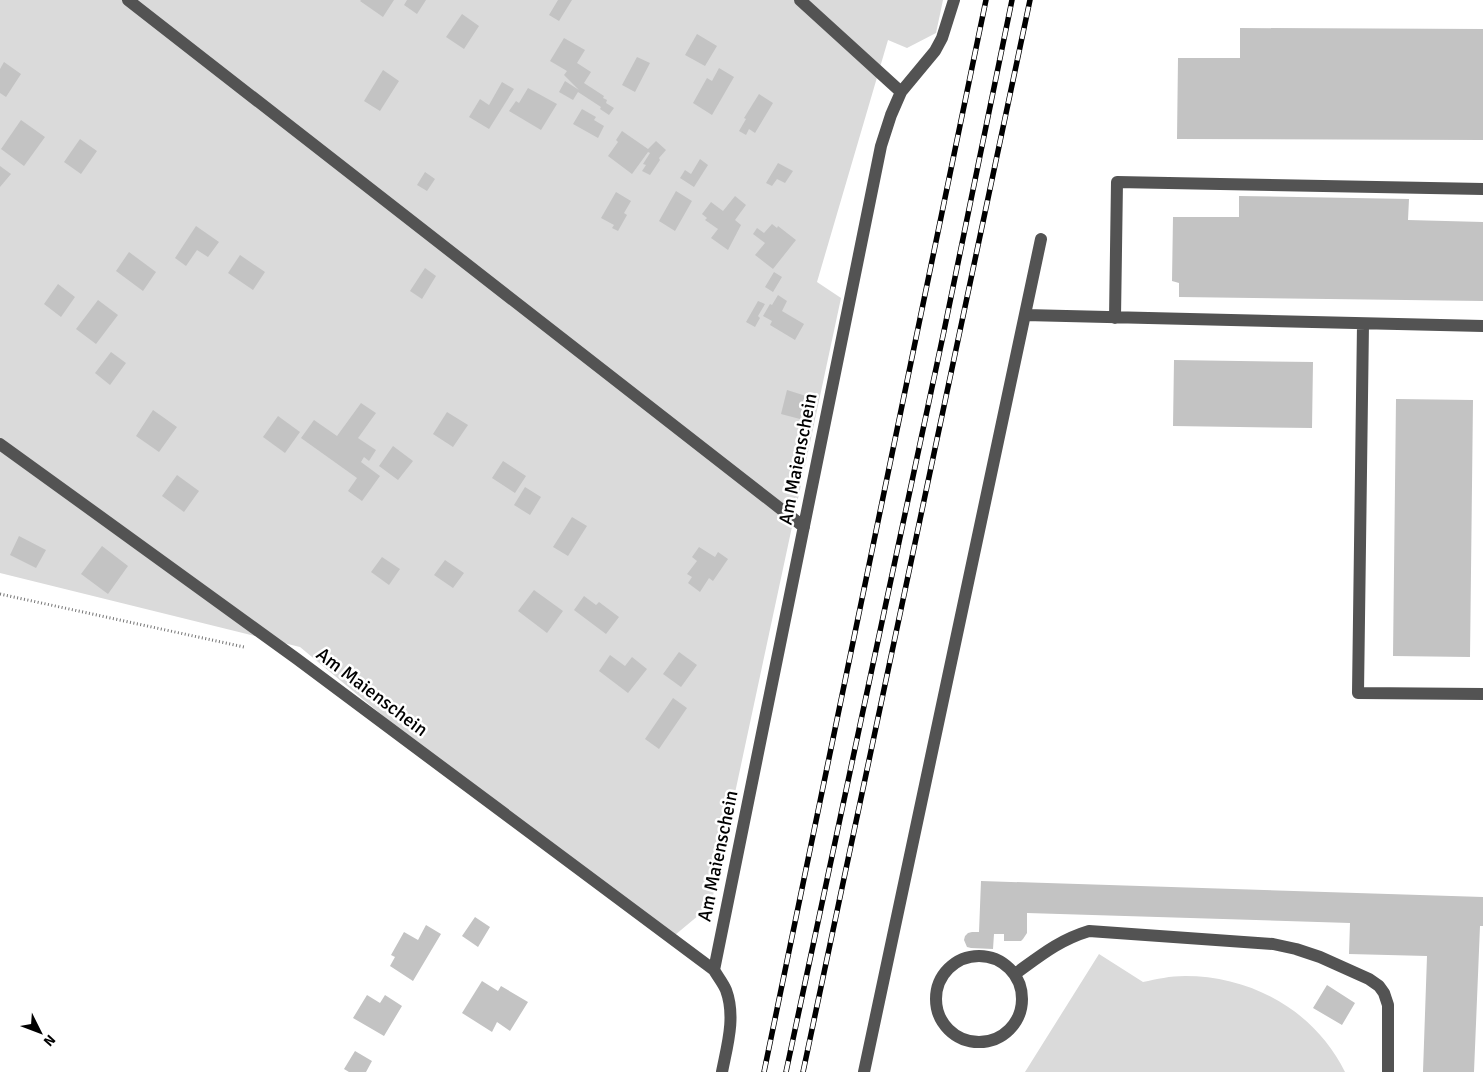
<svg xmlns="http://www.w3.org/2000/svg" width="1483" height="1072" viewBox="0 0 1483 1072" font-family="Signika,sans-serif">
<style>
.green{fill:#dadada}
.building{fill:#c3c3c3}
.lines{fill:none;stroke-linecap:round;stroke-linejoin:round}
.path{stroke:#757575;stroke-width:3;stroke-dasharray:1 2.5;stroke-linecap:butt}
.minor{stroke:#535353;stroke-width:12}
.rail-casing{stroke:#000;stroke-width:5.5}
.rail{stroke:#fff;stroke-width:4;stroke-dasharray:11;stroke-linecap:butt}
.labels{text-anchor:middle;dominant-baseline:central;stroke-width:5;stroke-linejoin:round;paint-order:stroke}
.street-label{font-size:19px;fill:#000;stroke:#fff}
</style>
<rect width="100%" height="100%" fill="#fff"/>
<path class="green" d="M 0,0 L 943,0 L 936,33 L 907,48 L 888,40 L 817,282 L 841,298 L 711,905 L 675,935 L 476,793 L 300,647 L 0,573 Z
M 1099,954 L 1143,982 C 1157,979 1170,976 1185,976 C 1252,976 1315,1011 1345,1072 L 1025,1072 Z"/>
<path class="building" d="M 361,0 L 394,0 L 383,17 L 360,1 Z
M 407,0 L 426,0 L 417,14 L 404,5 Z
M 558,0 L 572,0 L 559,21 L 549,15 Z
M 462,14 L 479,26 L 464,49 L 446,37 Z
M 1240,28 L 1483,29 L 1483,140 L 1177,139 L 1178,58 L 1240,58 Z
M 697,34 L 717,46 L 705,66 L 685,55 Z
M 564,38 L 585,50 L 577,63 L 591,72 L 584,83 L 604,96 L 603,98 L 607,100 L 606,103 L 614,108 L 609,115 L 600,109 L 601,107 L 578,92 L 573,100 L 559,92 L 565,81 L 579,90 L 564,75 L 567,71 L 550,61 Z
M 637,57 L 650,63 L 635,92 L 622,85 Z
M 4,62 L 21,74 L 6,97 L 0,93 L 0,69 Z
M 719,68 L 734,77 L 712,115 L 693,103 L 707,78 L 712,81 Z
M 383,70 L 399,81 L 380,111 L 364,101 Z
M 502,82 L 514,89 L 489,129 L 469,117 L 480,99 L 489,105 Z
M 528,88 L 557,104 L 541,130 L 509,111 L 516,101 L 519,103 Z
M 759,94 L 773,103 L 755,133 L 749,129 L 746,135 L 739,131 L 746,119 L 744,118 Z
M 582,109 L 596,117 L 594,120 L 604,126 L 598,138 L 573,124 Z
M 21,120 L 45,137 L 24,166 L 1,149 Z
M 622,131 L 648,149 L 656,141 L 666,150 L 659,158 L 660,160 L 650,175 L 642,171 L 646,165 L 643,164 L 650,153 L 648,152 L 632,174 L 608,156 L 618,142 L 616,140 Z
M 80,139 L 97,151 L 81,174 L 64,162 Z
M 700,159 L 708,165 L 694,187 L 680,178 L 685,170 L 691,174 Z
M 778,163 L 793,171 L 785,183 L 777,179 L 772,186 L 766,183 Z
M 0,166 L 11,174 L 0,187 Z
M 425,172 L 435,179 L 427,191 L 417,185 Z
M 676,191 L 692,201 L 675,231 L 659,221 Z
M 616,192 L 631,201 L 624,213 L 627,215 L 618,231 L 612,228 L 614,225 L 601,218 Z
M 735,196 L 746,205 L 735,220 L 741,225 L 728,250 L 711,238 L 718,229 L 705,220 L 707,218 L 702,214 L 711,202 L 723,211 Z
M 1239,196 L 1409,199 L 1408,220 L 1483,222 L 1483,301 L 1179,297 L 1179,283 L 1172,281 L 1173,217 L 1239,217 Z
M 772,224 L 777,228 L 778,226 L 796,240 L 773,269 L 755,255 L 765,243 L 753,234 L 757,228 L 764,233 Z
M 196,226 L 219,242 L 208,257 L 197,250 L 186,266 L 175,258 Z
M 129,252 L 156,272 L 143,291 L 116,271 Z
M 240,255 L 265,272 L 253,290 L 228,273 Z
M 425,268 L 436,276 L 422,299 L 410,291 Z
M 774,272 L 782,277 L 773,292 L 765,287 Z
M 58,284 L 75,297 L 61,317 L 44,304 Z
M 778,295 L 787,301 L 782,311 L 804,324 L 795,340 L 770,325 L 772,321 L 763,316 L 770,304 L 772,305 Z
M 98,300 L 118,315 L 96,344 L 76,329 Z
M 758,301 L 765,304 L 758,316 L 760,318 L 755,327 L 746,322 Z
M 111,352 L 126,363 L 110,385 L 95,373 Z
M 1174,360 L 1313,362 L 1312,428 L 1173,426 Z
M 787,390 L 806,396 L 800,419 L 781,414 Z
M 1396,399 L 1473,400 L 1470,657 L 1393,656 Z
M 361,403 L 376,413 L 358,438 L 376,450 L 369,461 L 364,457 L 361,462 L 380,476 L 362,501 L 348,491 L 357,478 L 301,438 L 314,420 L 337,436 Z
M 153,410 L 177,427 L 159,452 L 136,436 Z
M 447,412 L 468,425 L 453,447 L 433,434 Z
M 278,416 L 300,432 L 285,453 L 263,437 Z
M 393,446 L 413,461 L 398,480 L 379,466 Z
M 503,461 L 526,476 L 515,493 L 492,478 Z
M 177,475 L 199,491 L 184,512 L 162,496 Z
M 525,487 L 541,497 L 530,515 L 514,505 Z
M 572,517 L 587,526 L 568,556 L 553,547 Z
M 19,536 L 46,550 L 36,568 L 10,555 Z
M 102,546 L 128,566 L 108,594 L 81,574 Z
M 699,547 L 715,557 L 718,552 L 728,559 L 713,581 L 709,578 L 700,592 L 688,583 L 692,577 L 687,574 L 697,561 L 692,557 Z
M 382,557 L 400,569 L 389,585 L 371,572 Z
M 445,560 L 464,573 L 453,588 L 434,575 Z
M 534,590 L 563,611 L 547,633 L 518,611 Z
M 584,596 L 596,605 L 599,602 L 619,617 L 606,634 L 574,610 Z
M 679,652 L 697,665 L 681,687 L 663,674 Z
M 610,655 L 625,666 L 632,657 L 647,669 L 628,693 L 599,671 Z
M 673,698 L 687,708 L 659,749 L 645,739 Z
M 981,881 L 1483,897 L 1483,926 L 1480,926 L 1474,1072 L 1423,1072 L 1427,956 L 1349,954 L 1350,923 L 1027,913 L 1027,933 L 1023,939 L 1021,941 L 1004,941 L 1004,934 L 994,934 L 993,949 L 971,948 L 967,947 L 964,940 L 965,936 L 968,933 L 972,932 L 979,932 Z
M 475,917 L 490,927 L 478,947 L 462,936 Z
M 426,925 L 441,934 L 413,981 L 390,966 L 395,957 L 391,955 L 404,932 L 418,940 Z
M 482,981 L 498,991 L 501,986 L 528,1002 L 510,1031 L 497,1022 L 492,1032 L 462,1013 Z
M 1327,985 L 1355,1003 L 1342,1025 L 1313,1008 Z
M 367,995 L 380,1003 L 385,995 L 402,1006 L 384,1036 L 353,1018 Z
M 355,1051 L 372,1061 L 366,1072 L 349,1072 L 344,1069 Z"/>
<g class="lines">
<path class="path" d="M 0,594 L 244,647"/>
<path class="minor" d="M 128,0 L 804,527
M 800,0 L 901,92
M 1025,315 L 1483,326
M 1115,318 L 1117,182 L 1483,189
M 1363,324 L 1358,693 L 1483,694
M 0,444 L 297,659 L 714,970
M936 999a43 43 0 1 1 86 0a43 43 0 1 1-86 0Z
M 1015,974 C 1040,956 1059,940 1089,931 L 1273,944 L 1296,949 L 1320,957 L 1369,979 L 1379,986 L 1384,993 L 1388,1005 L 1388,1072
M 722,1072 C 727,1046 736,1017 726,990 C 723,983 718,977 714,970 L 881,146 L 891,115 L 901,92 L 935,51 L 942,38 L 954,0
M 864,1072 L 1041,239"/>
<g class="rail-casing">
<path id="rail" d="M 764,1072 L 986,0
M 786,1072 L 944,331 L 1012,0
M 803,1072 L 1030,0"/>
</g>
<use href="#rail" class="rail"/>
</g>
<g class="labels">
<g class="street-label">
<text transform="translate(798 459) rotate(-79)">Am Maienschein</text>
<text transform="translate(372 692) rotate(37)">Am Maienschein</text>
<text transform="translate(718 856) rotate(-78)">Am Maienschein</text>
</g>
</g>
<g transform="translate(40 1032) rotate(132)" stroke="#ffffff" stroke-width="4" paint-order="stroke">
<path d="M0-4L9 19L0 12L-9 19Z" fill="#000000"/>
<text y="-8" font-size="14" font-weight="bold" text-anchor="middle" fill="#000000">N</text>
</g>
</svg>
